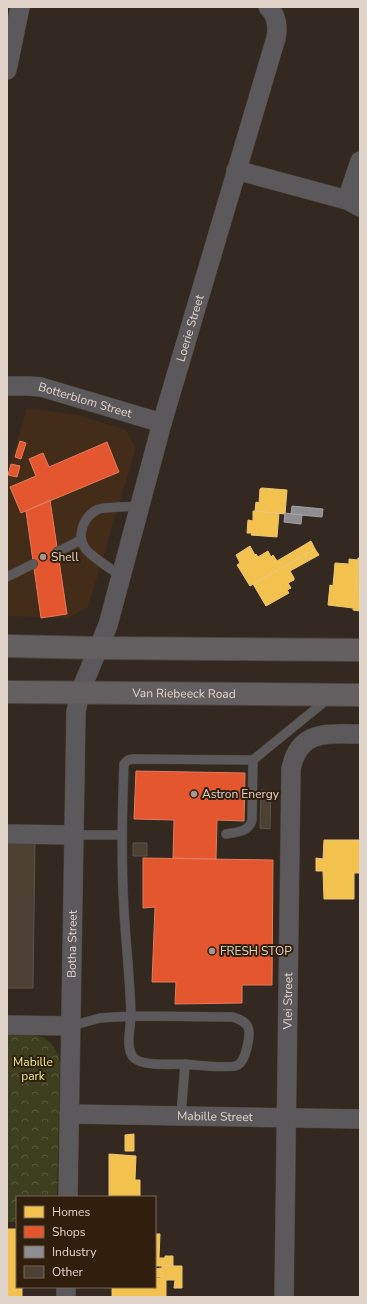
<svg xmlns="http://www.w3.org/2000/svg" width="367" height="1304" viewBox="0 0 367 1304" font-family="'Nunito Sans',sans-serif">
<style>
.built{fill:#432c18}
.park{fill:url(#park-crowns)}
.homes{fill:#f2c14e;stroke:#edc673}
.shops{fill:#e4572e;stroke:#e37c5c}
.industry{fill:#8d8d92;stroke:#a6a2a2}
.building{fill:#4d4134;stroke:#5d544c}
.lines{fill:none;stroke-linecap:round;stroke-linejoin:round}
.lane-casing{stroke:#4d443d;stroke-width:10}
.street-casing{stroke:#4d443d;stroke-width:20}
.primary-casing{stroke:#4d443d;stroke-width:24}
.lane{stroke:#5b595b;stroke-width:9}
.street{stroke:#5b595b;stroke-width:19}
.primary{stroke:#646062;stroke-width:22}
.poi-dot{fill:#a3988e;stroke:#311f0e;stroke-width:1.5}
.labels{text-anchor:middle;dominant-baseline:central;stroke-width:4;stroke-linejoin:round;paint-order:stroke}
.street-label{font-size:12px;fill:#e0d3c9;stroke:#311f0e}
.poi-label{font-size:12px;fill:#e0d3c9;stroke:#311f0e;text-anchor:start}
.park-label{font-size:12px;fill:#e6ed93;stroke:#311f0e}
</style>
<defs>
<pattern id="park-crowns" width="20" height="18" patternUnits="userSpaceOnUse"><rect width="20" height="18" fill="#3d3f1f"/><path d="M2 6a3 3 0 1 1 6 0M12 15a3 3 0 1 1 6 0" fill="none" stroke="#595a3e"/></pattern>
</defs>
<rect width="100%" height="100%" fill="#332920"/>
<path class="built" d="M 27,408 L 78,415 L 126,430 L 136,448 L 88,607 L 69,618 L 7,616 L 7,475 Z"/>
<path class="park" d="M 7,1035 C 32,1034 54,1032 60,1063 L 57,1197 L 17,1197 L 17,1222 L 7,1222 Z"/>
<path class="homes" d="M 262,488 L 287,490 L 285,514 L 255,511 L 256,502 L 259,503 L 260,489 Z
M 253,511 L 279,513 L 277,537 L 251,535 L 252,533 L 247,533 L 248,520 L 253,521 Z
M 311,541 L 315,549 L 250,586 L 237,565 L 240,563 L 236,555 L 250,546 L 255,555 L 256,554 L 258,557 L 268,551 L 271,557 L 273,555 L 277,561 Z
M 315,549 L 319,555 L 290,571 L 294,578 L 294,580 L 288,583 L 291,588 L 287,590 L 289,593 L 266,606 L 253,584 Z
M 358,558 L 360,558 L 360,611 L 353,610 Z
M 349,559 L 358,560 L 353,608 L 328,605 L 330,585 L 333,586 L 335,563 L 349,564 Z
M 324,840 L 360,840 L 360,873 L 354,873 L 354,899 L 324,899 L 323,871 L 316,871 L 316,858 L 323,859 Z
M 134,1134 L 134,1151 L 125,1151 L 125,1135 Z
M 109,1154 L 136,1156 L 135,1180 L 140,1180 L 140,1196 L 109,1197 Z
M 7,1229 L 17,1229 L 17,1287 L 22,1287 L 22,1297 L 7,1297 Z
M 155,1234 L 160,1234 L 159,1258 L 165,1258 L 165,1256 L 173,1256 L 173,1266 L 155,1266 Z
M 162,1266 L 182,1266 L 182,1288 L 174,1288 L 175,1280 L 166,1280 L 166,1297 L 112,1297 L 112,1287 L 155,1287 L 155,1278 L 161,1278 Z
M 161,1268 L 162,1277 L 155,1277 L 155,1269 Z"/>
<path class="shops" d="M 20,441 L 26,443 L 21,459 L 15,457 Z
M 107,442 L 119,472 L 21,513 L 10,487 L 36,476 L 29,459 L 43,453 L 49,467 Z
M 11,464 L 20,466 L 17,477 L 8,475 Z
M 50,500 L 67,614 L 41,618 L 26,511 Z
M 136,771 L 245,773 L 244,821 L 217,820 L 216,859 L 173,858 L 174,820 L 134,819 Z
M 143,858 L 273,860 L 272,985 L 242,985 L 242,1003 L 175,1004 L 176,982 L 152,982 L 155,907 L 143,908 Z"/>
<path class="industry" d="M 292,506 L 323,509 L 322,517 L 291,514 Z
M 285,513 L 302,515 L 301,524 L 284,522 Z"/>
<path class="building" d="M 261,790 L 271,791 L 270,829 L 260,828 Z
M 7,840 L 35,841 L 33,988 L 7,988 Z
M 133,843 L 147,843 L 147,856 L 133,856 Z"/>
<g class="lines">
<g class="lane-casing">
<path id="lane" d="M 57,552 L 81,540
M 120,575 C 111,569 90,556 85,548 C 76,535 84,515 99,509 C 107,507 130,507 140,506
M 7,577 L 33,564
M 226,834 C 237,832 249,832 252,820 L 253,760
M 73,835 L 121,835
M 71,1026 L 100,1018 L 131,1016 L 233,1017 C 239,1019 245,1021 248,1027 C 251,1035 246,1060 238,1065 C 231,1069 195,1065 185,1064
M 181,1116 L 185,1064 C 172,1064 141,1067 133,1057 C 125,1046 131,1028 131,1015 C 130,980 126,945 124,910 C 121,861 122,813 124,764 L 128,760 L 133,759 L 253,760 L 329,698"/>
</g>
<g class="street-casing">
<g id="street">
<path d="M 7,70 L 20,7"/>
<path d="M 236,170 L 347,200 L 360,207"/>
<path d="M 347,200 L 360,161"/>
<path id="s1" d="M 7,386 L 28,386 L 41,387 L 162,423"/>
<path d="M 7,834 L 73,835"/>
<path d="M 7,1025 L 71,1026"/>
<path id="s2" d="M 69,1114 L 360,1119"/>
<path id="s3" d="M 68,1197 L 76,712 L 80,692 L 108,625 L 162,423 L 276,38 C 278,27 277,15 268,7"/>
<path d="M 66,1297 L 66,1287"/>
<path id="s4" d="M 284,1297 L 291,769 C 299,729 328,734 360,734"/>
</g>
</g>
<g class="primary-casing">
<g id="primary">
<path d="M 7,646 L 97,648 L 360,650"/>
<path id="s5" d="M 7,692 L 360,695"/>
</g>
</g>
<use href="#lane" class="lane"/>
<use href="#street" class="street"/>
<use href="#primary" class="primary"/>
</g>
<g class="poi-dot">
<circle cx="43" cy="557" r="4"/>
<circle cx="194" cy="794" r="4"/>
<circle cx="212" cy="951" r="4"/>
</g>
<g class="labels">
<g class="street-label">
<text stroke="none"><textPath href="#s3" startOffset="886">Loerie Street</textPath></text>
<text stroke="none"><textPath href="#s1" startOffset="80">Botterblom Street</textPath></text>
<text stroke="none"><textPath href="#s5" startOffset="177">Van Riebeeck Road</textPath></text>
<text stroke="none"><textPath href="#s3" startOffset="253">Botha Street</textPath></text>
<text stroke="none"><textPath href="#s4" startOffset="296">Vlei Street</textPath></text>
<text stroke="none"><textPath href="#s2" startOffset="146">Mabille Street</textPath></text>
</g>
<g class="poi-label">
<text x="51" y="557">Shell</text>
<text x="202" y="794">Astron Energy</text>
<text x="220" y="951">FRESH STOP</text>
</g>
<g class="park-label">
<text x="33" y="1062">Mabille<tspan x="33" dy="14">park</tspan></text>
</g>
</g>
<rect width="367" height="1304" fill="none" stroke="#e0d3c9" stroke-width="16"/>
<rect x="16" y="1196" width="140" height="92" fill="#311f0e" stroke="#776759"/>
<rect x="24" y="1206" width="20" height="12" fill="#f2c14e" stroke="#776759"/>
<text x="52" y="1216" font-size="12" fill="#e0d3c9">Homes</text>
<rect x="24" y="1226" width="20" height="12" fill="#e4572e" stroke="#776759"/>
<text x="52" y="1236" font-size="12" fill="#e0d3c9">Shops</text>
<rect x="24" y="1246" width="20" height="12" fill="#8d8d92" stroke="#776759"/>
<text x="52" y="1256" font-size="12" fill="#e0d3c9">Industry</text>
<rect x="24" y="1266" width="20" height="12" fill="#4d4134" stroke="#776759"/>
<text x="52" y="1276" font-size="12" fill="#e0d3c9">Other</text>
</svg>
